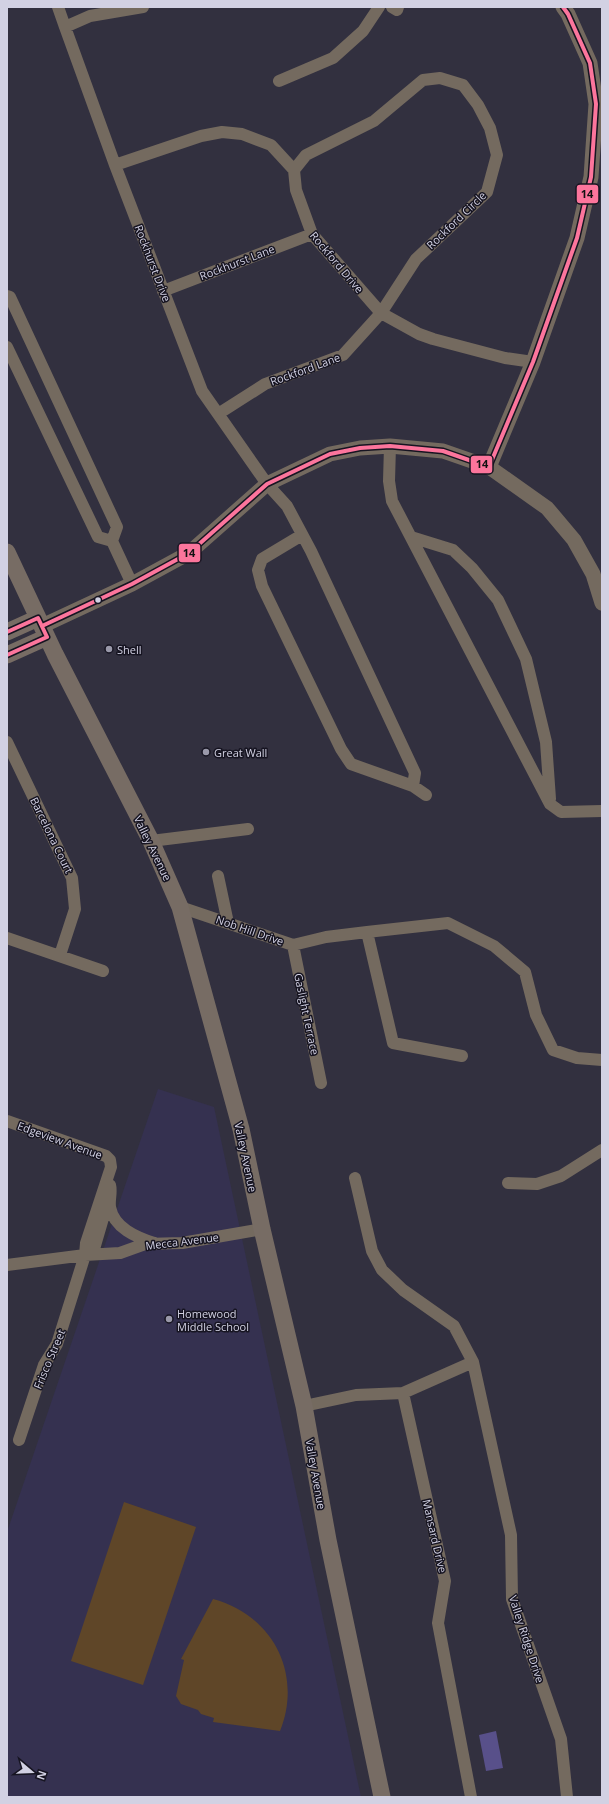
<svg xmlns="http://www.w3.org/2000/svg" width="609" height="1804" viewBox="0 0 609 1804" font-family="'Open Sans',sans-serif">
<style>
.built{fill:#353150}
.green{fill:#5f4628}
.water{fill:#58508a}
.lines{fill:none;stroke-linecap:round;stroke-linejoin:round}
.minor{stroke:#746a5f;stroke-width:12}
.tertiary{stroke:#746a5f;stroke-width:15}
.secondary{stroke:#776c64;stroke-width:17}
.bus-1-casing{stroke:#161421;stroke-width:7}
.bus-1{stroke:#fc759c;stroke-width:4}
.bus-dot{fill:#d2d1e3;stroke:#161421;stroke-width:1.5}
.poi-dot{fill:#9a99aa;stroke:#161421;stroke-width:1.5}
.labels{text-anchor:middle;dominant-baseline:central;stroke-width:3;stroke-linejoin:round;paint-order:stroke}
.street-label{font-size:11px;fill:#d2d1e3;stroke:#161421}
.poi-label{font-size:11px;fill:#d2d1e3;stroke:#161421;text-anchor:start}
.line-badge{stroke:#161421;stroke-width:1.5}
.pale-badge-label{font-size:11px;text-anchor:middle;font-weight:bold;fill:#111}
</style>
<rect width="100%" height="100%" fill="#32303f"/>
<path class="built" d="M 158,1089 L 214,1107 L 361,1797 L 7,1797 L 7,1532 Z"/>
<path class="green" d="M 124,1502 L 196,1527 L 143,1685 L 71,1661 Z
M 213,1599 C 273,1615 303,1674 280,1731 L 213,1722 L 214,1718 L 201,1714 L 198,1710 L 181,1704 L 176,1696 L 184,1660 L 181,1659 Z"/>
<path class="water" d="M 496,1731 L 503,1768 L 486,1771 L 479,1735 Z"/>
<g class="lines">
<path class="minor" d="M 58,7 L 65,27 L 90,16 L 143,7
M 392,7 L 397,10 L 398,7
M 65,27 L 115,165 L 202,391 L 267,484 L 287,506 L 311,551 L 415,773 L 413,786
M 279,81 L 333,58 L 363,31 L 379,7
M 115,165 L 201,136 L 222,132 L 242,134 L 271,145 L 294,170 L 296,190 L 312,234 L 381,313 L 419,334 L 433,339 L 505,358 L 533,362
M 163,291 L 312,234
M 7,296 L 10,297 L 117,527 L 112,541 L 98,537 L 7,347
M 218,414 L 265,384 L 343,355 L 381,313 L 416,259 L 487,192 L 497,155 L 490,128 L 478,105 L 463,85 L 440,78 L 423,80 L 374,121 L 306,155 L 294,170
M 390,446 L 389,481 L 392,501 L 550,804 L 561,812 L 602,811
M 302,535 L 262,559 L 258,570 L 262,586 L 341,749 L 351,764 L 413,786 L 426,795
M 411,537 L 453,550 L 472,568 L 498,600 L 526,659 L 546,742 L 550,799
M 112,541 L 132,584
M 7,742 L 72,878 L 75,909 L 60,955
M 151,841 L 248,829
M 218,876 L 228,923
M 180,907 L 293,945 L 326,937 L 367,932
M 7,938 L 103,971
M 293,945 L 321,1083
M 462,1056 L 393,1043 L 367,932 L 448,923 L 494,946 L 525,972 L 536,1015 L 553,1050 L 577,1058 L 602,1060
M 7,1121 L 106,1156 L 110,1160 L 111,1167 L 86,1243 L 85,1255 L 57,1344 L 44,1365 L 19,1440
M 355,1178 L 372,1251 L 382,1270 L 403,1290 L 454,1326 L 473,1362 L 511,1535 L 512,1599 L 561,1739 L 567,1797
M 106,1183 L 110,1185 C 112,1192 109,1199 110,1207 C 114,1228 136,1237 154,1243
M 508,1183 L 537,1184 L 561,1176 L 602,1150
M 85,1255 L 94,1249 L 106,1208
M 7,1265 L 85,1255 L 120,1253 L 145,1244 L 182,1243 L 262,1229
M 403,1393 L 445,1581 L 438,1623 L 471,1797
M 304,1406 L 356,1395 L 403,1393 L 473,1362"/>
<path class="tertiary" d="M 489,467 L 533,362 L 577,238 L 591,177 L 596,104 L 590,63 L 568,14 L 563,7
M 42,626 L 132,584 L 189,553 L 267,484 L 330,454 L 360,448 L 390,446 L 443,451 L 489,467 L 547,508 L 574,540 L 593,574 L 602,603"/>
<path class="secondary" d="M 7,552 L 55,654 L 151,841 L 180,907 L 241,1129 L 262,1229 L 304,1406 L 328,1540 L 382,1797
M 7,632 L 38,618
M 7,655 L 47,637"/>
<g class="bus-1-casing">
<path id="bus-1" d="M 42,626 L 132,584 L 189,553 L 267,484 L 330,454 L 360,448 L 390,446 L 443,451 L 489,467 L 533,362 L 577,238 L 591,177 L 596,104 L 590,63 L 568,14 L 563,7
M 7,632 L 38,618 L 47,637 L 7,655"/>
</g>
<use href="#bus-1" class="bus-1"/>
</g>
<circle class="bus-dot" cx="98" cy="600" r="3.5"/>
<g class="poi-dot">
<circle cx="109" cy="649" r="4"/>
<circle cx="206" cy="752" r="4"/>
<circle cx="169" cy="1319" r="4"/>
</g>
<g class="labels">
<g class="street-label">
<text transform="translate(456 220) rotate(-44)">Rockford Circle</text>
<text transform="translate(237 262) rotate(-21)">Rockhurst Lane</text>
<text transform="translate(337 262) rotate(50)">Rockford Drive</text>
<text transform="translate(153 263) rotate(69)">Rockhurst Drive</text>
<text transform="translate(305 369) rotate(-20)">Rockford Lane</text>
<text transform="translate(52 835) rotate(64)">Barcelona Court</text>
<text transform="translate(153 848) rotate(64)">Valley Avenue</text>
<text transform="translate(250 930) rotate(19)">Nob Hill Drive</text>
<text transform="translate(307 1014) rotate(78)">Gaslight Terrace</text>
<text transform="translate(60 1140) rotate(20)">Edgeview Avenue</text>
<text transform="translate(246 1157) rotate(78)">Valley Avenue</text>
<text transform="translate(182 1241) rotate(-7)">Mecca Avenue</text>
<text transform="translate(49 1359) rotate(-67)">Frisco Street</text>
<text transform="translate(316 1474) rotate(80)">Valley Avenue</text>
<text transform="translate(435 1536) rotate(77)">Mansard Drive</text>
<text transform="translate(527 1639) rotate(72)">Valley Ridge Drive</text>
</g>
<g class="poi-label">
<text x="117" y="649">Shell</text>
<text x="214" y="752">Great Wall</text>
<text x="177" y="1313">Homewood<tspan x="177" dy="13">Middle School</tspan></text>
</g>
</g>
<g class="line-badge">
<rect x="576" y="184" width="23" height="20" rx="4" fill="#fc759c"/>
<rect x="470" y="455" width="23" height="19" rx="4" fill="#fc759c"/>
<rect x="178" y="543" width="23" height="20" rx="4" fill="#fc759c"/>
</g>
<g class="pale-badge-label">
<text x="587" y="198">14</text>
<text x="482" y="468">14</text>
<text x="189" y="557">14</text>
</g>
<rect width="609" height="1804" fill="none" stroke="#d2d1e3" stroke-width="16"/>
<g transform="translate(32 1772) rotate(109)" stroke="#161421" stroke-width="3" paint-order="stroke">
<path d="M0-3L7 15L0 10L-7 15Z" fill="#d2d1e3"/>
<text y="-6" font-size="11" font-weight="bold" text-anchor="middle" fill="#d2d1e3">N</text>
</g>
</svg>
